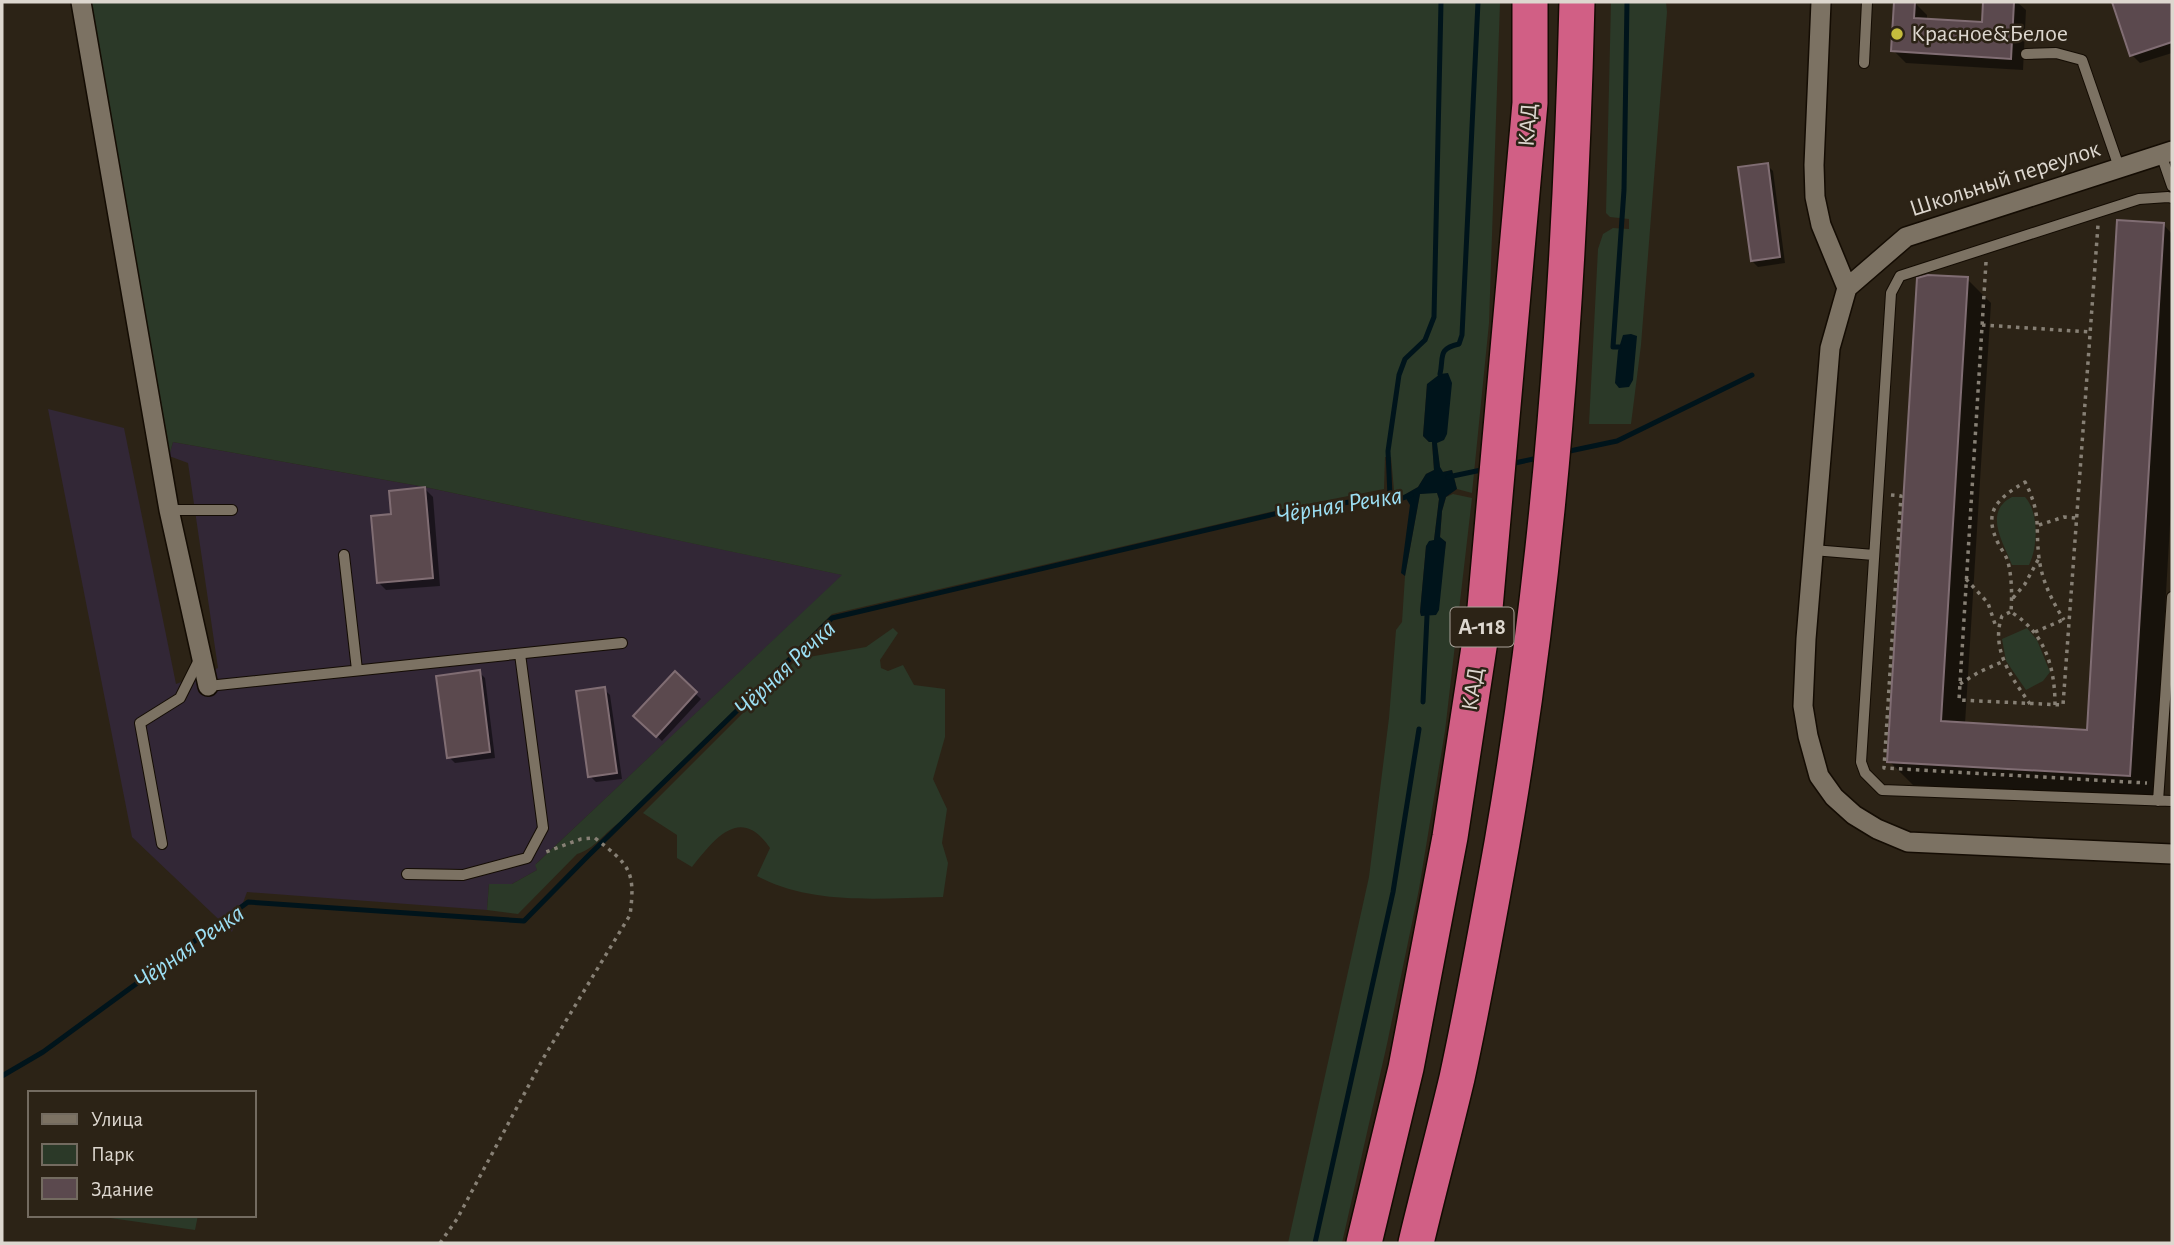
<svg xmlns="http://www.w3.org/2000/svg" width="2174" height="1245" viewBox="0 0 2174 1245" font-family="'Alegreya Sans',sans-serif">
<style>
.industrial{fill:#322736}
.green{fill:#2b3928}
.water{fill:#00141b}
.shadow{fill:#0007}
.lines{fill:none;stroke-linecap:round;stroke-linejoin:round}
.stream{stroke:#00141b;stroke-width:5}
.building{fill:#5b494e;stroke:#806d73;stroke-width:2}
.lane-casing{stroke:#140c03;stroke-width:12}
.street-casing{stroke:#140c03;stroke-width:22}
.highway-casing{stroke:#140c03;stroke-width:38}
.path{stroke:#878075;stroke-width:3.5;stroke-dasharray:3.5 5;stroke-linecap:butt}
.lane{stroke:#7c7263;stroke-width:10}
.street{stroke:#7c7263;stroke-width:19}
.highway{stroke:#d15f85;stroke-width:35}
.poi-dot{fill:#c5bc3d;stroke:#2c2316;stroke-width:2.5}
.labels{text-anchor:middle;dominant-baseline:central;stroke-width:5;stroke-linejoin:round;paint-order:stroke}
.shield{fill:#2c2316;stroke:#a8a198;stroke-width:2}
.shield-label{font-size:23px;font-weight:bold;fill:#ddd7cf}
.poi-label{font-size:24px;fill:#ddd7cf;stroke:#2c2316;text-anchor:start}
.street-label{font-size:24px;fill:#ddd7cf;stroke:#2c2316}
.water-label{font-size:26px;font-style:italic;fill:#9cdff4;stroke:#2c2316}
</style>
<rect width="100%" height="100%" fill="#2c2316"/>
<path class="industrial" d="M 48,409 L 124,428 L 176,684 L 218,668 L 188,463 L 169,456 L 173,442 L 425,487 L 843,575 L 536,864 L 537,870 L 512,884 L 489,884 L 487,910 L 247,892 L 232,932 L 132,837 Z"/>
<path class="green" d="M 89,2 L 1500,2 L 1489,323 L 1472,493 L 1457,489 L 1452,470 L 1442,472 L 1440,467 L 1427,384 L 1423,436 L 1429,442 L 1432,442 L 1434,470 L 1426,474 L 1418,487 L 1404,495 L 1394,490 L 1391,457 L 1385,457 L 1384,489 L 1287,508 L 832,614 L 620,822 C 605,832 595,849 577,854 L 518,914 L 487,910 L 489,884 L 512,884 L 537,870 L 535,865 L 842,575 L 425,487 L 173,442 L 169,456 Z
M 1611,2 L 1666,2 L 1667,12 L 1641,345 L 1631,424 L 1589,424 L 1598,249 L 1603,234 L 1613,228 L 1629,229 L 1629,219 L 1610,217 L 1606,213 Z
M 1432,492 L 1437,493 L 1439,499 L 1434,540 L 1426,546 L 1420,612 L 1421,615 L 1436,615 L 1446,542 L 1440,538 L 1442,511 L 1446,497 L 1453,494 L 1472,498 L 1445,731 L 1419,889 L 1387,1044 L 1342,1243 L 1288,1243 L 1369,877 L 1389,718 L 1396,630 L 1402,622 L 1405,576 L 1420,494 Z
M 2012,497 L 2025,497 C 2039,512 2038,547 2029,565 L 2012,565 C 2003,542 1983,512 2012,497 Z
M 893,628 L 898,633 L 880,660 L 881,668 L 888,671 L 903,665 L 914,685 L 945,689 L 945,737 L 933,779 L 947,809 L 942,843 L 948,863 L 943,897 C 881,898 813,906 757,876 L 770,848 C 740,804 714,840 692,867 L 677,858 L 677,835 L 643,813 L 797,659 L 866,647 Z
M 2027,628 L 2037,640 L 2050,672 L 2043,681 L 2026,690 L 2006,661 L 2002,639 Z
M 89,1215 L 198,1215 L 195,1230 Z"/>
<path class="water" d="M 1631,334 L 1637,336 L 1633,380 L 1629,387 L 1619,388 L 1615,383 L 1618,351 L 1623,335 Z
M 1448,373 L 1452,383 L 1447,434 L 1444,440 L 1437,443 L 1440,467 L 1443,472 L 1452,470 L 1457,489 L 1446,497 L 1442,511 L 1440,537 L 1446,542 L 1439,610 L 1436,615 L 1421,616 L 1420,612 L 1426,546 L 1429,541 L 1434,540 L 1439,499 L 1437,493 L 1420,494 L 1405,576 L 1401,573 L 1410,505 L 1404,495 L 1418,487 L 1426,474 L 1434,470 L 1432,442 L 1429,442 L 1423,436 L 1427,384 L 1440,374 Z"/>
<path class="shadow" d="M 1896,2 L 1914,2 L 1927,15 L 1927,20 L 1983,24 L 1985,4 L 1980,2 L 2017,2 L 2026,10 L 2023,70 L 1906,63 L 1893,50 Z
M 2124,2 L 2172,2 L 2172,53 L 2140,63 L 2132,55 L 2115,5 Z
M 1767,165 L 1773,171 L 1785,263 L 1758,267 L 1752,261 Z
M 2163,224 L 2172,234 L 2172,490 L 2154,800 L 1913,785 L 1889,761 L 1967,279 L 1991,303 L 1965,724 L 2088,732 Z
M 425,489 L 433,497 L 440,586 L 386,590 L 378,582 Z
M 479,672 L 485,678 L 495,758 L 455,763 L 449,757 Z
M 675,674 L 701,699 L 662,741 L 636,716 Z
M 604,689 L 610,695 L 622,779 L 596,782 L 590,776 Z"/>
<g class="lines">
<path class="stream" d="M 1619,347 L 1613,347 L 1624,190 L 1627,2
M 1440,374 C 1444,357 1437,349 1459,344 L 1462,335 L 1478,2
M 1565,452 L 1617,441 L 1752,375
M 1510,464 L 1538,458
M 1448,477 L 1486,469
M 1390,496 L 1388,451 L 1399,375 L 1405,359 L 1425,340 L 1434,317 L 1441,2
M 1423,702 L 1427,616
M 2,1076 L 43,1052 L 248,902 L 524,921 L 587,857 L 832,618 L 1283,512 L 1390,496 L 1403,498 L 1411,495
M 1315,1243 L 1393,892 L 1419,729"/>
</g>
<path class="building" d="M 1894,2 L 1915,2 L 1914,18 L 1982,22 L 1983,2 L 2014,2 L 2011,59 L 1891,51 Z
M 2112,2 L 2172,2 L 2172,42 L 2130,56 Z
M 1768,163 L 1780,257 L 1751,261 L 1738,167 Z
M 2117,220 L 2164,223 L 2130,776 L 1887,762 L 1917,278 L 1928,275 L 1968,277 L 1941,721 L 2087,730 Z
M 425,487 L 433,578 L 377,583 L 371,516 L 391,514 L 389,491 Z
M 480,670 L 490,752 L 447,758 L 436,676 Z
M 675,671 L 697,692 L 656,737 L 633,716 Z
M 605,687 L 617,773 L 588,777 L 576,691 Z"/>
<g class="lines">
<g class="lane-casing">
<path id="lane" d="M 2026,54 L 2056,53 L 2082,60 L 2119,167
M 1864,63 L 1867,2
M 2161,154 L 2172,186
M 2172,198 L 2168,197 L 2139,199 L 1900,276 L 1891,293 L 1861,762 L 1865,773 L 1882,790 L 2172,801
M 169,510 L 232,510
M 1813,550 L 1874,555
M 344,555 L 357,670
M 208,686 L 622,643
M 2158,801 L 2172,597
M 162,844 L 140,723 L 180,698 L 199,660
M 407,874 L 463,875 L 527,858 L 543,828 L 520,654"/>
</g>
<g class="street-casing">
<path id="street" d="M 81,2 L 169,510 L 208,686
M 1821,2 L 1814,165 L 1815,197 L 1821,225 L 1847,288
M 2172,151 L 1906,237 L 1847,288 L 1830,348 L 1806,639 L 1803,706 L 1808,736 L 1819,776 L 1834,797 L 1854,815 L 1877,829 L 1908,842 L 2172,854"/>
</g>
<g class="highway-casing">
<path id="highway" d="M 1364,1243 L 1406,1068 L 1450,837 L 1485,608 L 1530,103 L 1530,2
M 1416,1243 C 1429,1188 1444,1133 1457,1078 C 1474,1000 1488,921 1502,843 C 1550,566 1570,283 1577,2"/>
</g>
<path class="path" d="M 1986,262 L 1959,700 L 2063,705 L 2098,225
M 1982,325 L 2090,332
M 1891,495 L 1901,496 L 1884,768 L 2147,783
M 2039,525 L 2064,517 L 2076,518
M 1966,579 L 1988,603 L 1996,627
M 2013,598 L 2025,584 L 2039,558
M 2010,612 L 2002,616 C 1990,649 2012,678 2030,704
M 2035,632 L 2065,619
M 1960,684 L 1979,672 L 2004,661
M 2055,705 C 2055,667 2045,633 2011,612 C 2012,595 2012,578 2008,562 C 2006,555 2001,549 1998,543 C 1982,510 1999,498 2025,482 C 2042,515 2035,526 2039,558 C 2042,581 2052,601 2064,620
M 440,1243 L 457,1219 L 544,1057 L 630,915 C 636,870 629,865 595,838 L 581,839 L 543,853"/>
<use href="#lane" class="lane"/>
<use href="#street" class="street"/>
<use href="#highway" class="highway"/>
</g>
<circle class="poi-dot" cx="1897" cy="34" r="7"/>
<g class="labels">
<rect class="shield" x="1450.5" y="607.5" width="63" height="39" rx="5"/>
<g class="shield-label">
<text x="1482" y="627">А-118</text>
</g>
<g class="poi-label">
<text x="1911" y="34">Красное&amp;Белое</text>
</g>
<g class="street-label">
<text transform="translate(1528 125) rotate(-86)">КАД</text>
<text transform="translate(2005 179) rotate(-18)">Школьный переулок</text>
<text transform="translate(1473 689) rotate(-81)">КАД</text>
</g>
<g class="water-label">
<text transform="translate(1339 505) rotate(-9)">Чёрная Речка</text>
<text transform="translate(785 668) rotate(-43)">Чёрная Речка</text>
<text transform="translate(189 947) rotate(-35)">Чёрная Речка</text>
</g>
</g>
<rect width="2174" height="1245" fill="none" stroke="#ddd7cf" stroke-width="7"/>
<rect x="28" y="1091" width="228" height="126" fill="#2c2316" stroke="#736b60" stroke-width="2"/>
<rect x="42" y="1114" width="35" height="10" fill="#7c7263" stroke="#736b60" stroke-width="2"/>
<text x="91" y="1126" font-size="21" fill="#ddd7cf">Улица</text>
<rect x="42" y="1144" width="35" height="21" fill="#2b3928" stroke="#736b60" stroke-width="2"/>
<text x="91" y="1161" font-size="21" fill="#ddd7cf">Парк</text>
<rect x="42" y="1178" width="35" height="21" fill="#5b494e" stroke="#736b60" stroke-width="2"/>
<text x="91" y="1196" font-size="21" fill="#ddd7cf">Здание</text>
</svg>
